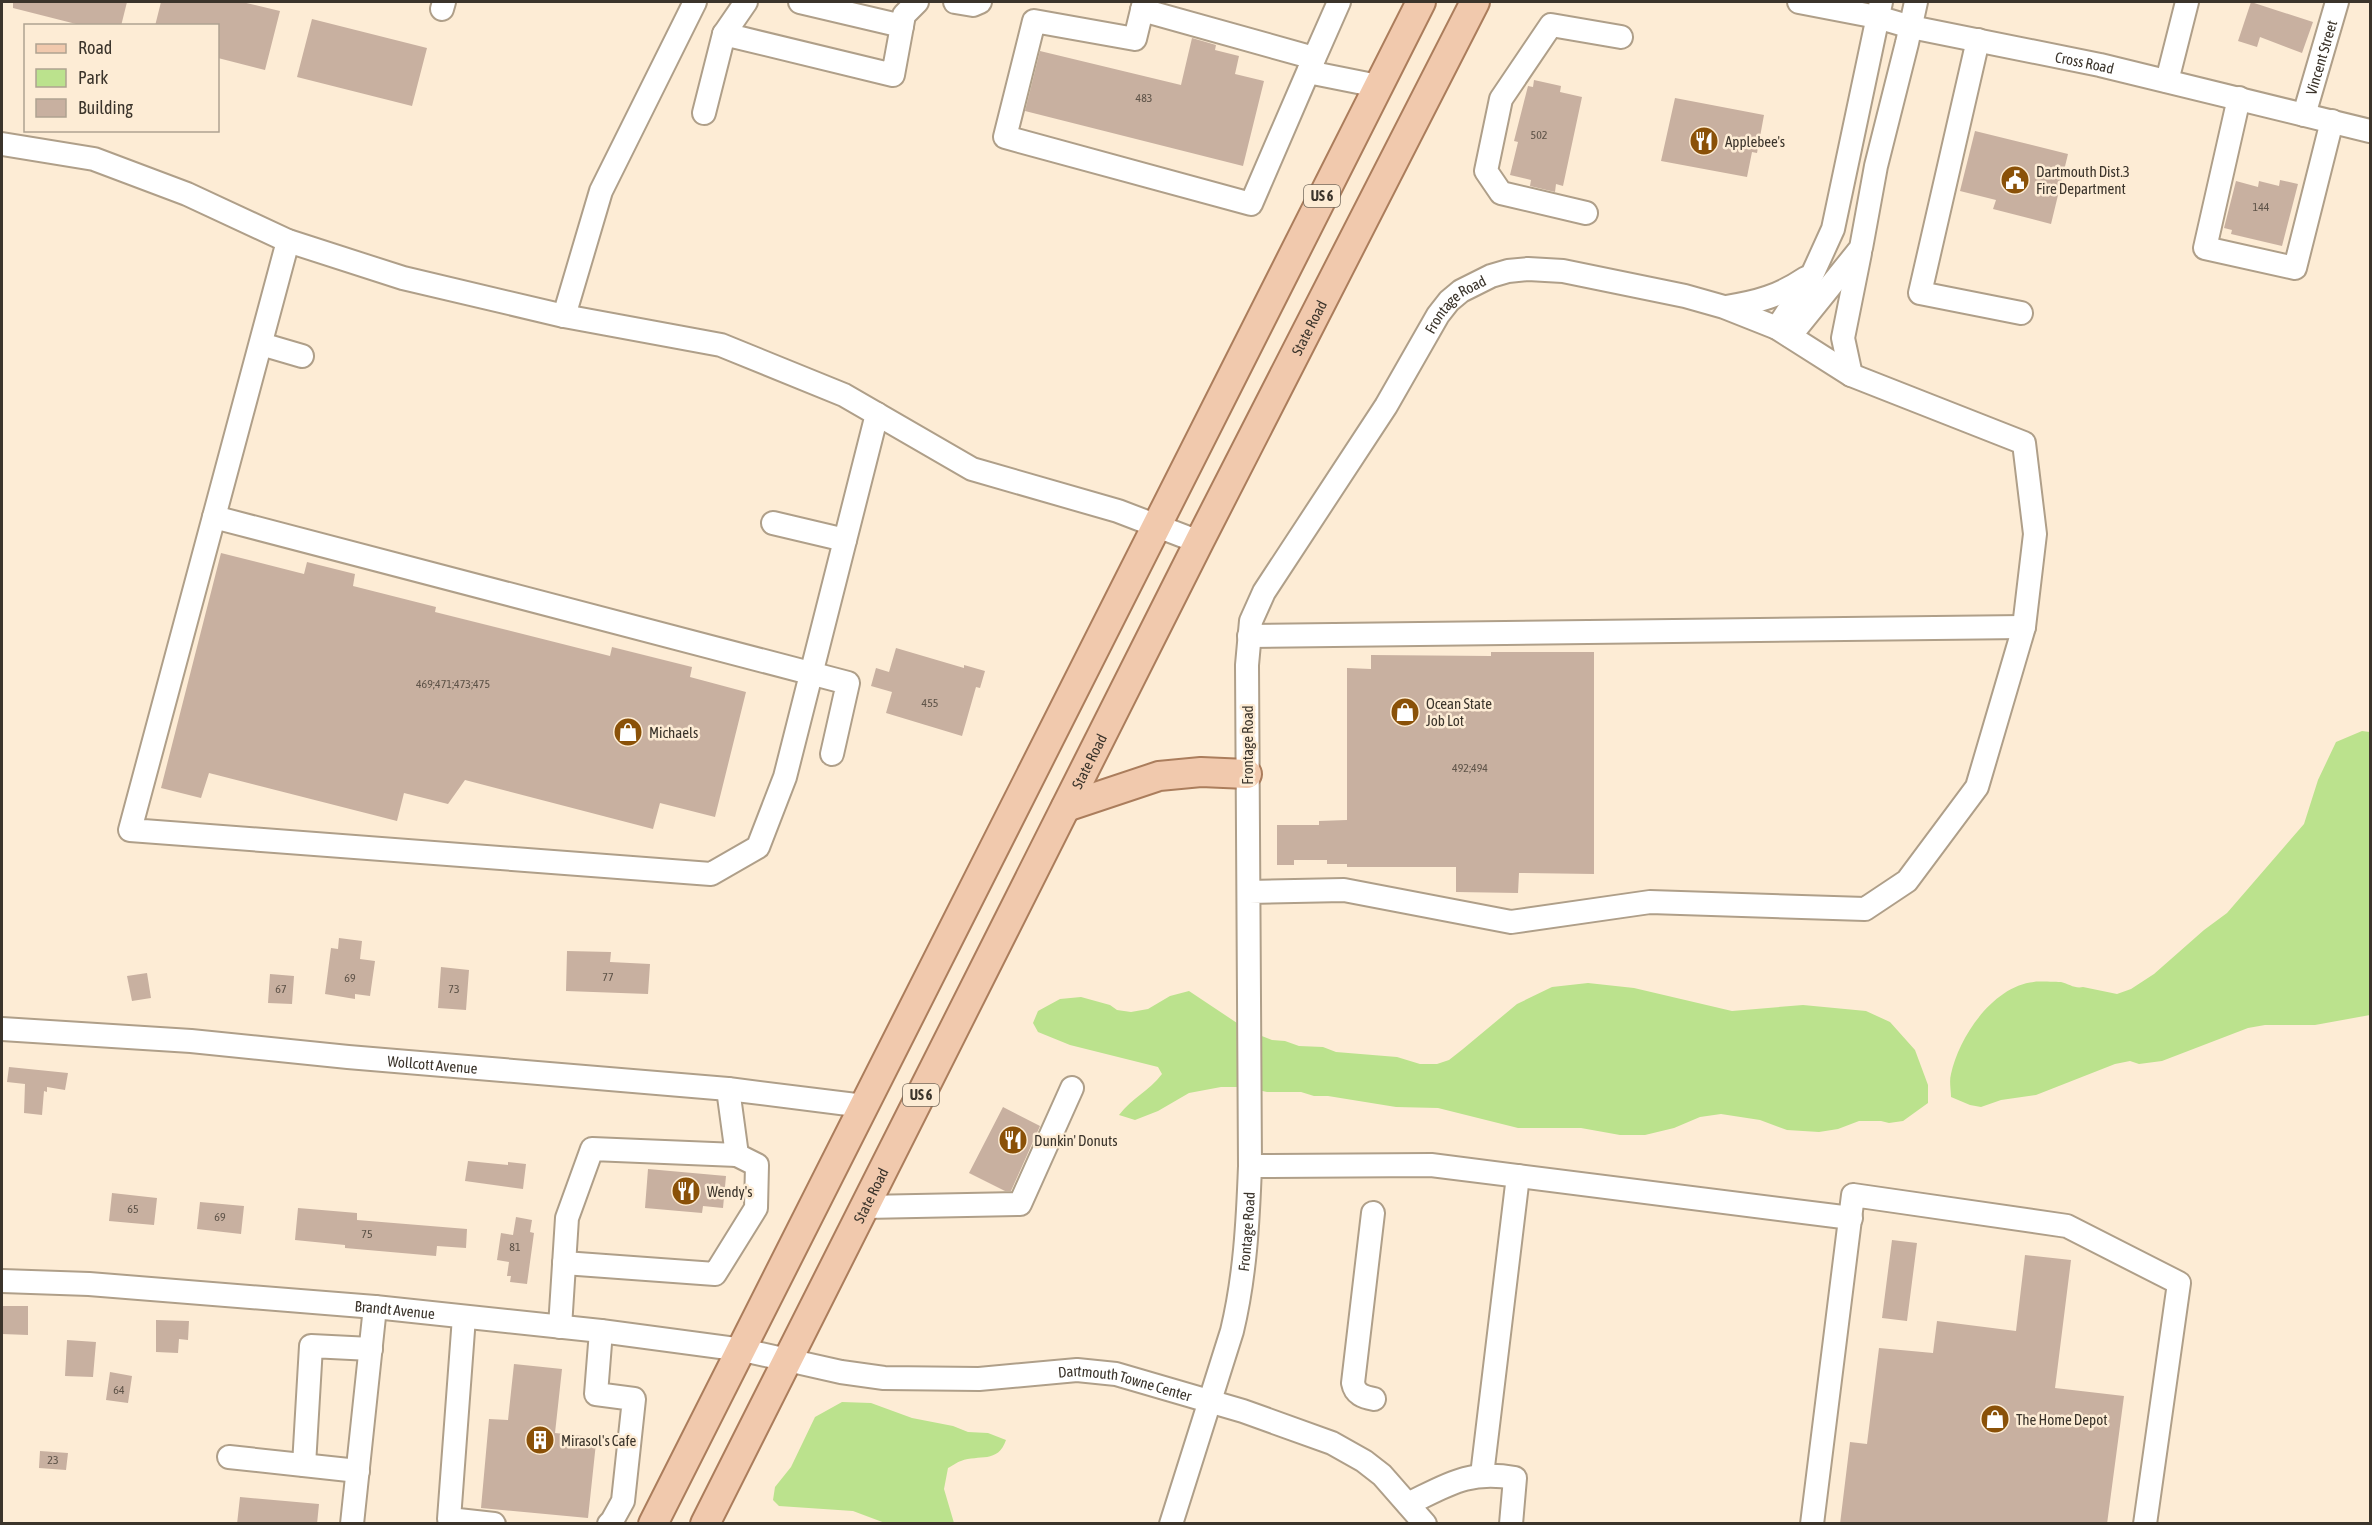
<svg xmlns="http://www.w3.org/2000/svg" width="2372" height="1525" viewBox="0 0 2372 1525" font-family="'Asap Condensed',sans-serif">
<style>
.green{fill:#bbe28d}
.building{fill:#c8b0a0}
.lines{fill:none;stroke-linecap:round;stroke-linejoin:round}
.minor-casing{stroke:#af9f89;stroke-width:26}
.major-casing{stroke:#ab7d5c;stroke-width:32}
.minor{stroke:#fff;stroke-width:22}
.major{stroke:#f1c9ad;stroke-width:28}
.labels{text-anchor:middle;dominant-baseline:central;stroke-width:5;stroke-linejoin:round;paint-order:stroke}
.number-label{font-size:12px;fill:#5e5348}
.shield{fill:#fdecd5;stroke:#756b5e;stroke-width:1.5}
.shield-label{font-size:14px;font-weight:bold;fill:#3b342b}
.street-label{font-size:15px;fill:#3b342b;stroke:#fdecd5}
.poi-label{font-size:15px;fill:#3b342b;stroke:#fdecd5;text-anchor:start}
</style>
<rect width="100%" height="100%" fill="#fdecd5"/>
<path class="green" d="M 2362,731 L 2370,732 L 2370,1015 L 2315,1025 L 2265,1025 L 2248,1028 L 2162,1061 L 2139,1064 L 2130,1061 L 2115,1064 L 2036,1095 L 2001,1100 L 1981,1107 L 1970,1105 L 1951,1097 C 1951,1090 1949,1081 1951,1074 C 1959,1037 1993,986 2034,982 C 2035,981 2059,982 2061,982 C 2069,984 2075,989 2083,987 L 2117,994 L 2131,989 L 2154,974 L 2204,930 L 2227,913 L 2304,824 L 2318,780 L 2336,742 Z
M 1588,983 L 1634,988 L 1732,1011 L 1803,1005 L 1866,1011 L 1890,1022 L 1915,1050 L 1928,1085 L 1928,1103 L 1903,1121 L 1889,1123 L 1881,1121 L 1859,1121 L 1838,1129 L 1819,1132 L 1787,1130 L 1760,1120 L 1721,1114 L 1700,1117 L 1674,1128 L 1645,1135 L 1620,1135 L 1581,1128 L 1518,1128 L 1438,1108 L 1396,1107 L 1328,1096 L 1314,1096 L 1301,1092 L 1267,1092 L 1244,1087 L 1221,1087 L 1189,1093 L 1158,1111 L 1135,1120 L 1119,1115 C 1132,1098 1149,1091 1162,1074 L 1158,1067 L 1070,1045 L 1038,1032 L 1033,1023 L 1038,1011 L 1060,999 L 1081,997 L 1110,1005 L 1117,1010 L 1131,1012 L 1148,1009 L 1170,996 L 1189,991 L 1249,1031 L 1272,1040 L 1285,1041 L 1299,1046 L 1323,1047 L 1336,1052 L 1397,1057 L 1420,1064 L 1437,1064 L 1449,1060 L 1463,1049 L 1517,1004 L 1552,987 Z
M 842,1402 L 871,1403 L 912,1418 L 953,1426 L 968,1432 L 988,1433 L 1006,1440 C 998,1464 979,1454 961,1461 C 957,1462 952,1466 948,1468 L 944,1489 L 954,1523 L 885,1523 L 853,1511 L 779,1506 L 773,1500 L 775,1487 L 791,1467 L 815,1417 Z"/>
<path class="building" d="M 13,2 L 127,2 L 121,26 L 84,26 L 13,8 Z
M 161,2 L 242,2 L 280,11 L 265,70 L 218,58 L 218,26 L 155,26 Z
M 2251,2 L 2313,22 L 2302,53 L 2260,37 L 2257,47 L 2238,41 Z
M 312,19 L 427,48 L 412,106 L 297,77 Z
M 1192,38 L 1216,45 L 1215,50 L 1239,56 L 1235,74 L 1264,81 L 1243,166 L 1025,111 L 1040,51 L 1181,85 Z
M 1534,80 L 1561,86 L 1560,92 L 1582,97 L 1563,186 L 1556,184 L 1555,192 L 1530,186 L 1531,180 L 1510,175 L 1518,142 L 1514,141 L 1528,86 L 1533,87 Z
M 1675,98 L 1764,115 L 1757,153 L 1752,152 L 1747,177 L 1661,161 Z
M 1975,131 L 2068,154 L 2051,224 L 1993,209 L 1996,200 L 1960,191 Z
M 2280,180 L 2298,184 L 2282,246 L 2231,234 L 2232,230 L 2224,228 L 2236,181 L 2258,187 L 2259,181 L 2279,186 Z
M 221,553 L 304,574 L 307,562 L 355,574 L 353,586 L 436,607 L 435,612 L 610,656 L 612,647 L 692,667 L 690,677 L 746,692 L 715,817 L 660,803 L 653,829 L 465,780 L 448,804 L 404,793 L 397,821 L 209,773 L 201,798 L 161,788 Z
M 896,648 L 964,668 L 964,665 L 985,671 L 980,688 L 976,687 L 962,736 L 886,713 L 892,692 L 871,686 L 876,668 L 889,672 Z
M 1491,652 L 1594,652 L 1594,874 L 1519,873 L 1518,893 L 1456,892 L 1456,867 L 1347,867 L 1347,864 L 1327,864 L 1327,860 L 1294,860 L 1294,865 L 1277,865 L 1277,825 L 1319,825 L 1319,821 L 1347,820 L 1347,668 L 1371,669 L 1371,655 L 1491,656 Z
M 339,938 L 362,941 L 360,959 L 375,961 L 370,996 L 355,994 L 355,999 L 325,994 L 331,948 L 338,949 Z
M 567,951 L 611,952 L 610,962 L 650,964 L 648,994 L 566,991 Z
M 441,967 L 469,970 L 466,1010 L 438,1008 Z
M 147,973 L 151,998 L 132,1001 L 127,976 Z
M 270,974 L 294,976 L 292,1004 L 268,1003 Z
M 9,1067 L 68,1073 L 65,1090 L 47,1087 L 47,1092 L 44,1091 L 42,1115 L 24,1113 L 25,1084 L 7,1082 Z
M 1003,1107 L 1040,1126 L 1011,1191 L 1005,1191 L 969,1173 Z
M 468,1161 L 508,1165 L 508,1162 L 526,1164 L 523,1189 L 465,1181 Z
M 648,1169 L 726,1176 L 723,1208 L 703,1206 L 702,1213 L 645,1208 Z
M 112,1193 L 157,1198 L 154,1225 L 109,1221 Z
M 200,1202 L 244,1206 L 241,1234 L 197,1229 Z
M 298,1208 L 357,1213 L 357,1220 L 467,1229 L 466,1248 L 437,1246 L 436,1256 L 345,1248 L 345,1245 L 295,1240 Z
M 516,1217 L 532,1220 L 530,1232 L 534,1233 L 527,1284 L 510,1282 L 511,1276 L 507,1276 L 509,1262 L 497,1260 L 501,1233 L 513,1235 Z
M 1892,1240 L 1917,1243 L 1907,1321 L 1882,1318 Z
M 2025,1255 L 2071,1260 L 2055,1388 L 2124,1396 L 2107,1524 L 1840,1524 L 1850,1442 L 1867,1444 L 1879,1348 L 1933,1353 L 1937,1321 L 2016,1331 Z
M 2,1306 L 28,1306 L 28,1335 L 2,1334 Z
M 156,1320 L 189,1321 L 188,1340 L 179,1339 L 178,1353 L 156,1352 Z
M 67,1340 L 96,1342 L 93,1377 L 65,1376 Z
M 514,1364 L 562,1369 L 555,1433 L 593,1437 L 592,1443 L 596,1443 L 588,1518 L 481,1508 L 489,1419 L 508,1420 Z
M 110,1372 L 132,1376 L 128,1403 L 106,1400 Z
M 40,1451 L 68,1453 L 66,1470 L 39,1468 Z
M 240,1497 L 319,1504 L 317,1524 L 237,1524 Z"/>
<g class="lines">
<g class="minor-casing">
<g id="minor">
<path d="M 695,2 L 601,191 L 564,316 L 721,345 L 844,395 L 972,469 L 1118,511 L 1199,542"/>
<path d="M 800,2 L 902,26"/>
<path d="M 955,2 L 973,5 L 980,2"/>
<path d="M 1144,2 L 1135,39 L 1034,21 L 1005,137 L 1251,204 L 1308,72 L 1378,86"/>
<path id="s1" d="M 1799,2 L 1877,17 L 1911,27 L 2100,65 L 2370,131"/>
<path d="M 442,9 L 444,2"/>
<path d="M 1142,10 L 1314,58"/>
<path d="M 724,34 L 746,2"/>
<path d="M 1978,40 L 1920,293 L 2021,313"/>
<path d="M 1309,70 L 1339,2"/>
<path d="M 2167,81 L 2187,2"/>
<path d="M 2239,98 L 2205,248 L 2295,268 L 2332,121"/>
<path d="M 704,113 L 724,34 L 893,75 L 904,15 L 917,2"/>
<path id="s2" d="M 2304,115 L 2337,2"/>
<path d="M 2,144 L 94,159 L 187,194 L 288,241 L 403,278 L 564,316"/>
<path d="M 1586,213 L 1501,193 L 1486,171 L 1501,99 L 1551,25 L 1621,37"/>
<path d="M 288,241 L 130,830 L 711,874 L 758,847 L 785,777 L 877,414"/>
<path d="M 1726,307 C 1758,302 1779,296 1806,278"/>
<path d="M 1777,328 L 1813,273 L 1833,229 L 1881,2"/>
<path d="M 1790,336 L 1861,248 L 1876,166 L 1907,43 L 1916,2"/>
<path d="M 261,344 L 302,356"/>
<path d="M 1851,375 L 1843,338 L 1860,253"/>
<path d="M 214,517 L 848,683 L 832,754"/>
<path d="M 773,523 L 845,540"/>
<path d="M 1249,636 L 2024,627"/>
<path id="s3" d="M 2,1029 L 191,1041 L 348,1057 L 728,1089 L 864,1106"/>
<path d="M 1250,1166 L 1431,1165 L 1851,1218"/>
<path d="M 865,1207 L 1020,1204 L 1072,1088"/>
<path d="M 1373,1213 L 1353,1383 C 1355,1394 1363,1397 1374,1399"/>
<path d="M 564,1263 L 715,1274 L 756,1208 L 757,1165 L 737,1155"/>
<path id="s4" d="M 2,1281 L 89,1284 L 375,1307 L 601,1331 L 743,1350 L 841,1372 L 884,1378 L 979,1379 L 1077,1370 L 1116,1374 L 1243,1411 L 1332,1443 L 1364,1461 L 1382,1475 L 1425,1524"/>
<path d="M 464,1317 L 449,1519 L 494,1524"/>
<path d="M 560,1327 L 567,1218 L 592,1149 L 737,1155 L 728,1089"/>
<path d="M 601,1331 L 596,1394 L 634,1399 L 623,1501 L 612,1521 L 609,1524"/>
<path d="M 229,1457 L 358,1471"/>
<path d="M 304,1465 L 311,1346 L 371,1349"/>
<path d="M 1482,1475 L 1518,1176"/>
<path d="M 1408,1504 C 1449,1484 1468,1470 1515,1478 L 1511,1524"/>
<path d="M 352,1524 L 375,1307"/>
<path id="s5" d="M 1171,1524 L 1232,1331 C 1245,1277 1248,1221 1250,1166 L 1247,665 L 1251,621 L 1264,592 L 1386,406 L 1438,315 L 1449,301 L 1461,291 L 1491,276 L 1508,271 L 1528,269 L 1563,271 L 1685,296 L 1724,307 L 1777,328 L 1851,375 L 2024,443 L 2035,534 L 2024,627 L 1977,787 L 1907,881 L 1865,909 L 1650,902 L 1511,922 L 1344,890 L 1249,892"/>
<path d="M 1812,1524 L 1853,1195 L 2067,1226 L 2179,1283 L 2145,1524"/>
</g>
</g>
<g class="major-casing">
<g id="major">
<path d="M 1066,807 L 1159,776 L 1201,772 L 1247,774"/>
<path d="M 653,1524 L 1421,2"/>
<path id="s6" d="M 705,1524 L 1199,542 L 1475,2"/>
</g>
</g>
<use href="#minor" class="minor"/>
<use href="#major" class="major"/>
</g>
<defs>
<g id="restaurant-disc" transform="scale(1.5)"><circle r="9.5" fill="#8a5108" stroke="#fdecd5"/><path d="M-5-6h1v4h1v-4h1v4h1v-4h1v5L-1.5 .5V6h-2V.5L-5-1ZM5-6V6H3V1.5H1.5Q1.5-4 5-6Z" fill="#fff"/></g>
<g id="civic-disc" transform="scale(1.5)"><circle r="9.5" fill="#8a5108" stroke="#fdecd5"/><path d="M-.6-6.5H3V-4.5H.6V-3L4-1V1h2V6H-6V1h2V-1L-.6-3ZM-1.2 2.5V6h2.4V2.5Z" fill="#fff"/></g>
<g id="shop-disc" transform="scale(1.5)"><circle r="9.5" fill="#8a5108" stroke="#fdecd5"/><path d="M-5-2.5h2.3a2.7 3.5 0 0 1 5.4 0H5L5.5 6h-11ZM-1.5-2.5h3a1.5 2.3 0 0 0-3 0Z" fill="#fff"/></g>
<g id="building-disc" transform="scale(1.5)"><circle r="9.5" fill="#8a5108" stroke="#fdecd5"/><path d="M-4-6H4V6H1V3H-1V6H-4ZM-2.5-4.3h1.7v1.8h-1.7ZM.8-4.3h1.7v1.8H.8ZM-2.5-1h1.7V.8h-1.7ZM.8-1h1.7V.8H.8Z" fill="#fff"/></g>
</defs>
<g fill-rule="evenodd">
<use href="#restaurant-disc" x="1704" y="141"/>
<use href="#civic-disc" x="2015" y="180"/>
<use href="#shop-disc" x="1405" y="712"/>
<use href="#shop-disc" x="628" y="732"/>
<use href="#restaurant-disc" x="1013" y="1140"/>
<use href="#restaurant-disc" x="686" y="1191"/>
<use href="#shop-disc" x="1995" y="1419"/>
<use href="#building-disc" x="540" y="1440"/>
</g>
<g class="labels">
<g class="number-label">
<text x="1144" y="98">483</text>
<text x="1539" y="135">502</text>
<text x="2261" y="207">144</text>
<text x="453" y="684">469;471;473;475</text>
<text x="930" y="703">455</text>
<text x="1470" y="768">492;494</text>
<text x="608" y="977">77</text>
<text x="350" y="978">69</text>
<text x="281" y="989">67</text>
<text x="454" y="989">73</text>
<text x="133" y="1209">65</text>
<text x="220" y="1217">69</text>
<text x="367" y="1234">75</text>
<text x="515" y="1247">81</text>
<text x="119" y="1390">64</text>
<text x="53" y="1460">23</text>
</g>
<g class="shield">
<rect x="1304" y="185" width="36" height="22" rx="4.5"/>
<rect x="903" y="1084" width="36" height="22" rx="4.5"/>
</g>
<g class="shield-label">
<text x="1322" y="196">US 6</text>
<text x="921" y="1095">US 6</text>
</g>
<g class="street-label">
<text stroke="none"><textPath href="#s2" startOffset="60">Vincent Street</textPath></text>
<text stroke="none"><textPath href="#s1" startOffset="292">Cross Road</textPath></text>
<text stroke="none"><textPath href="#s5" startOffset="1293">Frontage Road</textPath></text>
<text stroke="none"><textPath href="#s6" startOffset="1340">State Road</textPath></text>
<text transform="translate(1247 745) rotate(-90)">Frontage Road</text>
<text stroke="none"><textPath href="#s6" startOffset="854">State Road</textPath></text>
<text stroke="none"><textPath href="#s3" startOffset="432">Wollcott Avenue</textPath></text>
<text stroke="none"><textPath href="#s6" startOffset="368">State Road</textPath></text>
<text stroke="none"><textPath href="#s5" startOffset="303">Frontage Road</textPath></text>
<text stroke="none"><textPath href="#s4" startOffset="394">Brandt Avenue</textPath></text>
<text stroke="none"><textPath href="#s4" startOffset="1131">Dartmouth Towne Center</textPath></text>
</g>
<g class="poi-label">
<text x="1725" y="141">Applebee's</text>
<text x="2036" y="171">Dartmouth Dist.3<tspan x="2036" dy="17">Fire Department</tspan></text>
<text x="1426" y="703">Ocean State<tspan x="1426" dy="17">Job Lot</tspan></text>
<text x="649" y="732">Michaels</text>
<text x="1034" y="1140">Dunkin' Donuts</text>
<text x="707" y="1191">Wendy's</text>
<text x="2016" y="1419">The Home Depot</text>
<text x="561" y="1440">Mirasol's Cafe</text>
</g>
</g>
<rect width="2372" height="1525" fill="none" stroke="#3b342b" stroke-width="6"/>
<rect x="24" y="24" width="195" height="108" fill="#fdecd5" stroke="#afa291" stroke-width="1.5"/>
<rect x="36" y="44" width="30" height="9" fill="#f1c9ad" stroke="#afa291" stroke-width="1.5"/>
<text x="78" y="54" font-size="18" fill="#3b342b">Road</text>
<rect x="36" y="69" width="30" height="18" fill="#bbe28d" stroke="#afa291" stroke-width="1.5"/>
<text x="78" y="84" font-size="18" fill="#3b342b">Park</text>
<rect x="36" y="99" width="30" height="18" fill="#c8b0a0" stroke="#afa291" stroke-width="1.5"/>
<text x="78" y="114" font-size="18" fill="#3b342b">Building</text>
</svg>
